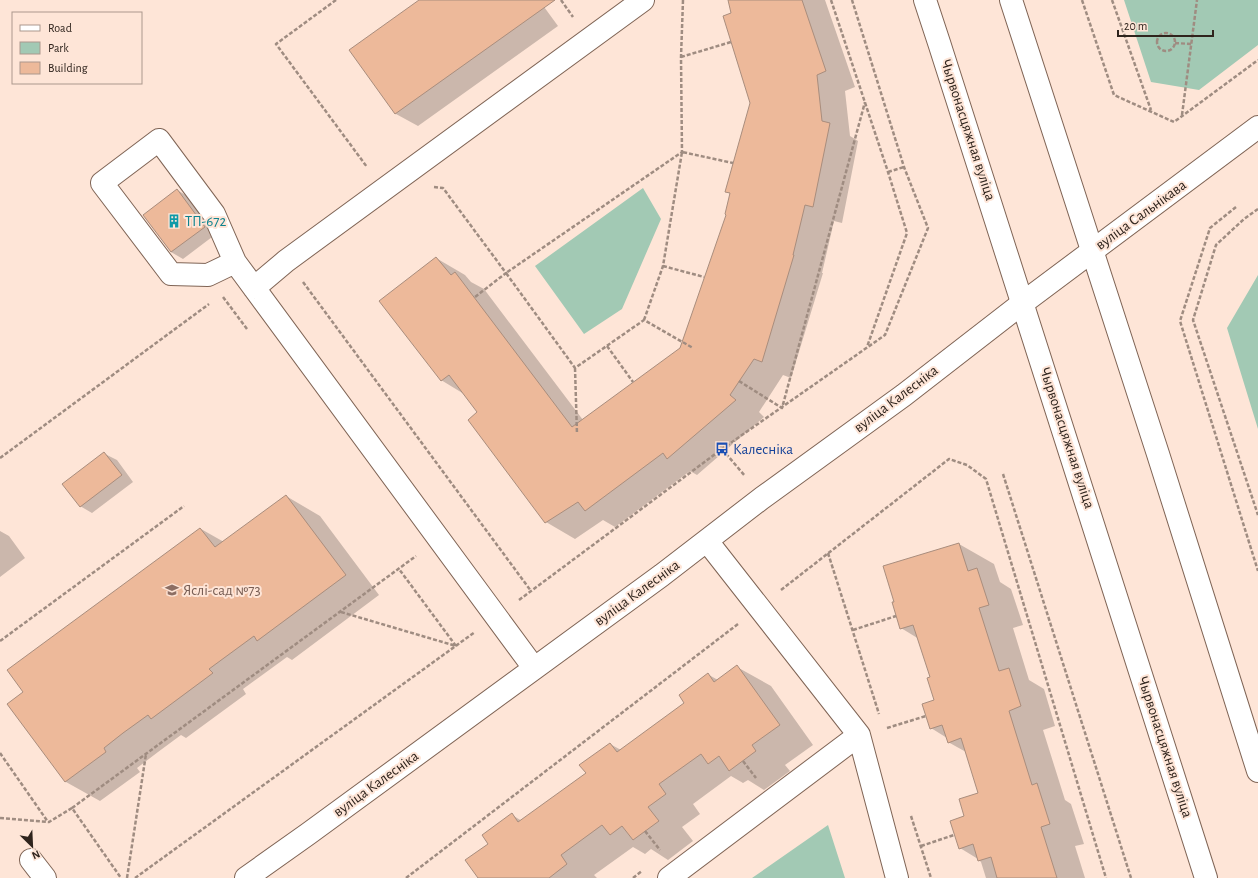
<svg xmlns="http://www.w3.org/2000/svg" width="1258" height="878" viewBox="0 0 1258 878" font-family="'Alegreya Sans',sans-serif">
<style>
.green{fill:#a2c9b4}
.shadow{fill:#0003}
.building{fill:#edb99a;stroke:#a98d7d}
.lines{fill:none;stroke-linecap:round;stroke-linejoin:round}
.minor-casing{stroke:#7f6455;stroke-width:24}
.major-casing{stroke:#7f6455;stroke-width:24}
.path{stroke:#9f8c81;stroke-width:2.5;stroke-dasharray:4 2;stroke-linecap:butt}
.minor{stroke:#fff;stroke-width:22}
.major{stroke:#fff;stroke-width:22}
.labels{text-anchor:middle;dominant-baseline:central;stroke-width:4;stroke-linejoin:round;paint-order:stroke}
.street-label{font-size:15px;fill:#2f241d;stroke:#fee5d7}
.culture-label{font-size:15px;fill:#0d838f;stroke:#fee5d7;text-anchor:start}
.transit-label{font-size:15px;fill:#164399;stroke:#fee5d7;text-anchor:start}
.education-label{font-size:15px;fill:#785e54;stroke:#fee5d7;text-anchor:start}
</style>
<rect width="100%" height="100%" fill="#fee5d7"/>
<path class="green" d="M 1124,0 L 1258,0 L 1258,45 L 1199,90 L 1151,82 Z
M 643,188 L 661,219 L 622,309 L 584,334 L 535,266 Z
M 1258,275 L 1258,429 L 1227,328 Z
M 828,825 L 845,878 L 752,878 Z"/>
<path class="shadow" d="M 421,0 L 539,0 L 558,26 L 418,126 L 396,114 L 350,50 Z
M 729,0 L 825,0 L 855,87 L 845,91 L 850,136 L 858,141 L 842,223 L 834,221 L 822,273 L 823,273 L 791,378 L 783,375 L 759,412 L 764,417 L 697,475 L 690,471 L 615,527 L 603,520 L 575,539 L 546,522 L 479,412 L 464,394 L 441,380 L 436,258 L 465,275 L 471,282 L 484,289 L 583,420 L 680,349 L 727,215 L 731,194 L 726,191 L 751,103 Z
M 177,190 L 189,197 L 216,234 L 183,259 L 171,252 Z
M 105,454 L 117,460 L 133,482 L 92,513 L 80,506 Z
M 286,496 L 320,516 L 379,595 L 292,660 L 287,657 L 243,689 L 246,694 L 186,738 L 181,735 L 158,752 L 137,768 L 140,772 L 100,801 L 66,782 L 8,705 L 25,692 L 201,529 L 224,542 Z
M 0,531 L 9,536 L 25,558 L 0,577 Z
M 959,544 L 994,564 L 1000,582 L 1011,589 L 1023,625 L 1013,628 L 1029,680 L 1044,689 L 1055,726 L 1043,730 L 1065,800 L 1071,804 L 1084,844 L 1075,846 L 1085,878 L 986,878 L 981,862 L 978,859 L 960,848 L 966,817 L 980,794 L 966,752 L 948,742 L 947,738 L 931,728 L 935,700 L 931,678 L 919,639 L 901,628 L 895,602 Z
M 737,667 L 771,686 L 813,745 L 785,765 L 790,771 L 764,790 L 748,780 L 743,783 L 731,776 L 693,804 L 700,814 L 682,827 L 693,841 L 668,860 L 651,849 L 645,854 L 633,847 L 594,875 L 597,878 L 479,878 L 490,844 L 512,815 L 522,821 L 587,773 L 610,744 L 621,750 L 686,703 L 709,675 L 718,680 Z"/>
<path class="building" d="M 419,0 L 555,0 L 395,114 L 349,50 Z
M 728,0 L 802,0 L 826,71 L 817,75 L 822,121 L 830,123 L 813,207 L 805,205 L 793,255 L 794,255 L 762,362 L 754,359 L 730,395 L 736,400 L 667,459 L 663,453 L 585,511 L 578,502 L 545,523 L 468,420 L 477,412 L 449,375 L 441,381 L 379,301 L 436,257 L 451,275 L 455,272 L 572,427 L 680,348 L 726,215 L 725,214 L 730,193 L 725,192 L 750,103 L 723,16 L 731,13 Z
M 177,189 L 205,227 L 171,252 L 143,215 Z
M 104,452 L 122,475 L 80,507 L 62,484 Z
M 286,495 L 346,575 L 257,641 L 254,636 L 209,669 L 213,673 L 151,719 L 148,715 L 123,733 L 104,748 L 106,752 L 65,782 L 7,704 L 23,692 L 7,670 L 200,528 L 215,547 Z
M 959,543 L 968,571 L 977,568 L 989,605 L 979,608 L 999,671 L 1009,668 L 1021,706 L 1009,711 L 1032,785 L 1037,783 L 1050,824 L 1041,827 L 1057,878 L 997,878 L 991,857 L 978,861 L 973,844 L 959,849 L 950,821 L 964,816 L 959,799 L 978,793 L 961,738 L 948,743 L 942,725 L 930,729 L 922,704 L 934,700 L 927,678 L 930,677 L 913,625 L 900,629 L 892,602 L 894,602 L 883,566 Z
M 737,665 L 780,725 L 752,745 L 756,751 L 729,771 L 719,756 L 708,764 L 701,754 L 659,784 L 666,794 L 648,807 L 659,821 L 633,840 L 622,826 L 610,835 L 602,825 L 561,855 L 567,864 L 549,878 L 478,878 L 465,860 L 488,844 L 482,835 L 512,813 L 518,822 L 586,773 L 579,765 L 610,743 L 617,752 L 684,703 L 679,695 L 708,673 L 714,682 Z"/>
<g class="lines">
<g class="minor-casing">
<path id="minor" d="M 235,262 L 208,275 L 171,274 L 102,183 L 159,140 L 214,214 L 235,262 L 534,668
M 254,288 L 286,261 L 643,0
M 707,541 L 859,735 L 897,878
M 31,860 L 45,878
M 246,878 L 308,834 L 662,575 L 762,498 L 904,395 L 1024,302 L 1258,127
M 669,878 L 859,735"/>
</g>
<g class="major-casing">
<path id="major" d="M 925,0 C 1021,292 1114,585 1206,878
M 1011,0 L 1158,454 L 1258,771"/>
</g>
<path class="path" d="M 336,0 L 276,44 L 367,167
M 561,0 L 573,17
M 683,0 L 681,57 L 682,152 L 506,273 L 575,368 L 644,320 L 693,348
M 831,0 L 888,172 L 907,233 L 867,347
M 1082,0 L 1114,95 L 1174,122 L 1258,60
M 1112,0 L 1151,110
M1157 42a9 9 0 1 1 18 0a9 9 0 1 1-18 0Z
M 1175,43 L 1191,44
M 681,57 L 731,42
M 1182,115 L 1197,0
M 888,172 L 904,167
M 434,187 L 443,188 L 506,273 L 475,297
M 1236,207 L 1210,228 L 1180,321 L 1258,571
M 1258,209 L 1244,219 L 1216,245 L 1193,320 L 1258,515
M 663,266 L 704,277
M 303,282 L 531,591
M 223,297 L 247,329
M 644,320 L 663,266 L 682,152 L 733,163
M 607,346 L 633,382
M 575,368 L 577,434
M 739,381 L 782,408 L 865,102
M 722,449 L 745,476
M 0,458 L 209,304
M 1003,474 L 1131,878
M 828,553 L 879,714
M 781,590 L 949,459 L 967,465 L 986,479 L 1106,878
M 519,600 L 722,449 L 885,335 L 928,228 L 904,167 L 852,0
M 341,612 L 456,646 L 399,569
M 853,630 L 896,616
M 0,641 L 184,506
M 887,728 L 926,716
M 0,753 L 48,822
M 743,761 L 756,778
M 72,808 L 416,556
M 911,816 L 931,878
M 0,818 L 49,822 L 72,808 L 121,878
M 645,831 L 660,850
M 921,846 L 954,835
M 127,878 L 146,754
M 135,878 L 475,632
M 406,878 L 738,624
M 633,878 L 642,871"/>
<use href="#minor" class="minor"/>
<use href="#major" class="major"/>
</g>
<defs>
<g id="building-bare" transform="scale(1.08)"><path d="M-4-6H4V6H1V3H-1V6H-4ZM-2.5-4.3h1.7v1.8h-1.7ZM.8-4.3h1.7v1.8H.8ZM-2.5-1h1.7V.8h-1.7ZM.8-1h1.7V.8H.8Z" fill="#0f9aa8" stroke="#fee5d7" stroke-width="2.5" paint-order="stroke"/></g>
<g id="bus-bare" transform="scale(1.08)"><path d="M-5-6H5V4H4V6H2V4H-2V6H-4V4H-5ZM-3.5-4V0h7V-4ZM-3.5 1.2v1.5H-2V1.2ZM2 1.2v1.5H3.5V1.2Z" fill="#1a4fb4" stroke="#fee5d7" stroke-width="2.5" paint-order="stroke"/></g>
<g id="school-bare" transform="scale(1.08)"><path d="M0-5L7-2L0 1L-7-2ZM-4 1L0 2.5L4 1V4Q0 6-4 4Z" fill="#8d6e63" stroke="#fee5d7" stroke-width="2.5" paint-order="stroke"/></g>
</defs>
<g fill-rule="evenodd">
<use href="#building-bare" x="174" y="221"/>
<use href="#bus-bare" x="722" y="449"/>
<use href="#school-bare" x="172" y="590"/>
</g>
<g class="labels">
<g class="street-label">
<text transform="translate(968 130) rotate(72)">Чырвонасцяжная вуліца</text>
<text transform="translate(1141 215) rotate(-36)">вуліца Сальнікава</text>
<text transform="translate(896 399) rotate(-37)">вуліца Калесніка</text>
<text transform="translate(1067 438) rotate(72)">Чырвонасцяжная вуліца</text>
<text transform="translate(637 593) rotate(-36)">вуліца Калесніка</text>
<text transform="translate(1165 747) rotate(72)">Чырвонасцяжная вуліца</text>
<text transform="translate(376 784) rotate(-36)">вуліца Калесніка</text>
</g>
<g class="culture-label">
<text x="185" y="221">ТП-672</text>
</g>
<g class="transit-label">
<text x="733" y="449">Калесніка</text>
</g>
<g class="education-label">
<text x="183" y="590">Яслі-сад №73</text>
</g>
</g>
<rect x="12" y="12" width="130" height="72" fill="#fee5d7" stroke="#ab988d"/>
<rect x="20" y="25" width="20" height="6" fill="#ffffff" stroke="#ab988d"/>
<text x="48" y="32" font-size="12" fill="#2f241d">Road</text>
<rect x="20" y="42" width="20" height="12" fill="#a2c9b4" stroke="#ab988d"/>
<text x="48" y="52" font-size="12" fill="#2f241d">Park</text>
<rect x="20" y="62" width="20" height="12" fill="#edb99a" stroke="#ab988d"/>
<text x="48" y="72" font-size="12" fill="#2f241d">Building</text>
<g transform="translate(32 846) rotate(156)" stroke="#fee5d7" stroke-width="3" paint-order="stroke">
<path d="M0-3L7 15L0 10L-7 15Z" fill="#2f241d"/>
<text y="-6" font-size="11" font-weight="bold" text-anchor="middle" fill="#2f241d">N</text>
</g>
<path d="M1118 30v6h95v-6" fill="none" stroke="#2f241d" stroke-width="2"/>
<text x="1124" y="30" font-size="12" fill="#2f241d" stroke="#fee5d7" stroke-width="3" paint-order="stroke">20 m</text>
</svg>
